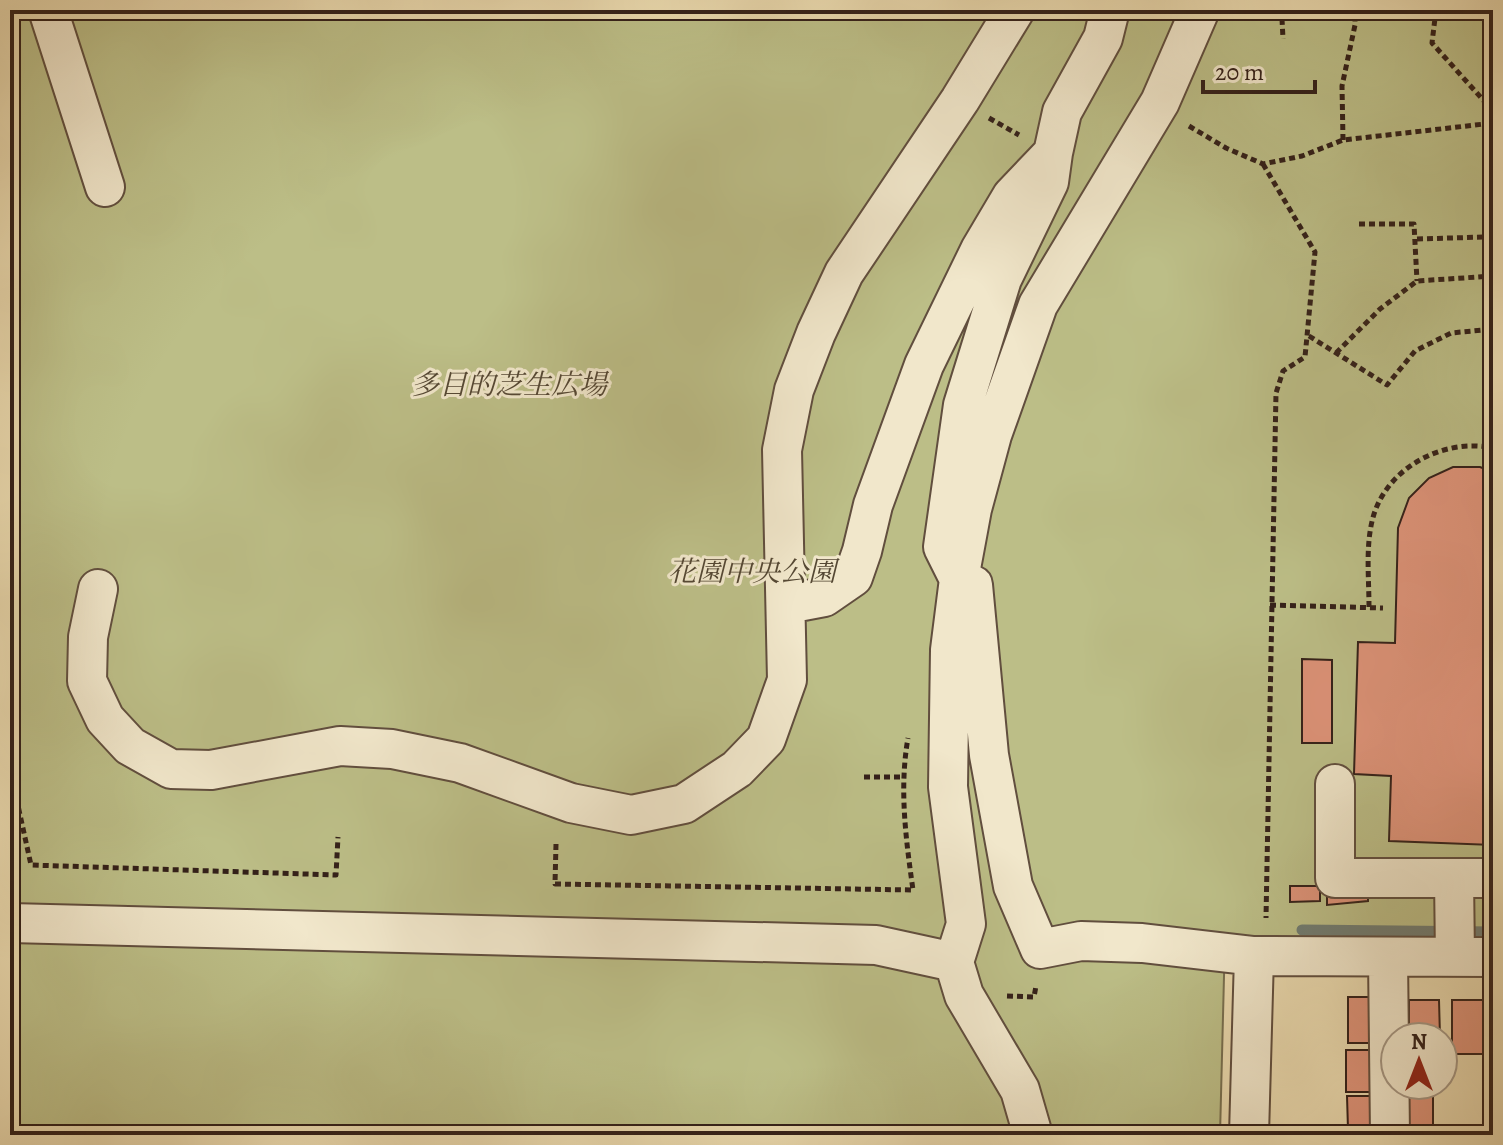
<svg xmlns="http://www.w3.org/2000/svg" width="1503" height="1145" viewBox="0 0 1503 1145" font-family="Alegreya,'Noto Serif JP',serif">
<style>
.green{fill:#bcbe87;stroke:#786f50;stroke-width:2}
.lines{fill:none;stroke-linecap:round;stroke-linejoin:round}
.stream{stroke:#707c72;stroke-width:11}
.building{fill:#de9379;stroke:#332019;stroke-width:2}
.minor-casing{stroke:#614e3e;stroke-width:42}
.path{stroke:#332019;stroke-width:5;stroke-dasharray:6 4;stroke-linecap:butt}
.minor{stroke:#f1e7cb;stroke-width:38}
.labels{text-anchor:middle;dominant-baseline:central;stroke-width:6;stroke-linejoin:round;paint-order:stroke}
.park-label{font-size:28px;font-style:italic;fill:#554834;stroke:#f1e7cb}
</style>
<rect width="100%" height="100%" fill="#eadaaf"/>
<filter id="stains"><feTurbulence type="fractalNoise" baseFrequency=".0025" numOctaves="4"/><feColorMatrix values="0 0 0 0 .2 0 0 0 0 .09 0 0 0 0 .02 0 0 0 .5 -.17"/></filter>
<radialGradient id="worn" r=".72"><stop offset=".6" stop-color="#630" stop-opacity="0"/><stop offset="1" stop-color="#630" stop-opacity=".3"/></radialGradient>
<path class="green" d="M 10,10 L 1493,10 L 1493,939 L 1225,937 L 1220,1135 L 10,1135 Z"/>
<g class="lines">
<path class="stream" d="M 1302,930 L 1493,932"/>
</g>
<path class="building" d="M 1453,467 L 1480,467 L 1493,472 L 1493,845 L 1389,841 L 1391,776 L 1354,774 L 1358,642 L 1395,643 L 1398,528 L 1409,498 L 1429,478 Z
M 1302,659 L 1332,660 L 1332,743 L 1302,743 Z
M 1290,886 L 1320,886 L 1320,901 L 1290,902 Z
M 1327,891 L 1368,891 L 1368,901 L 1327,905 Z
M 1348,997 L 1377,997 L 1377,1043 L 1348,1043 Z
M 1409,1000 L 1439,1000 L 1440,1037 L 1409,1037 Z
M 1452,1000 L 1493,1000 L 1493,1054 L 1452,1054 Z
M 1346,1050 L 1379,1050 L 1379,1092 L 1346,1092 Z
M 1409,1085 L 1435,1085 L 1435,1090 L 1409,1090 Z
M 1347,1096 L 1376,1096 L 1376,1129 L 1348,1129 Z
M 1407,1096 L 1433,1096 L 1433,1132 L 1407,1132 Z
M 1274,1131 L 1340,1132 L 1340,1135 L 1274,1135 Z"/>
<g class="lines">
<g class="minor-casing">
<path id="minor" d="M 48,10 L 105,187
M 1053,153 L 1049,182 L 1002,279 L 963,405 L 943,547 L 959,579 L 973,585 L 989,755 L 1013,886 L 1040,949 L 1081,941 L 1142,943 L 1254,956 L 1493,957
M 98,589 L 88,637 L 87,681 L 105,719 L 130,746 L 171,769 L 211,770 L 340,746 L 392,749 L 460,763 L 571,803 L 631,815 L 684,804 L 737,769 L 766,739 L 787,680 L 782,450 L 794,390 L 816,333 L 844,273 L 960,100 L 1015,10
M 787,604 L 824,597 L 853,577 L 862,551 L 873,505 L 924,365 L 980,250 L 1012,196 L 1053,153 L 1062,112 L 1103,38 L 1110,10
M 1335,784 L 1335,878 L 1493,878
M 1454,878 L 1455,957
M 10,923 L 876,945 L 954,962
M 1388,957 L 1390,1135
M 1033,1135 L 1020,1090 L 964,995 L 954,962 L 966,924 L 948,787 L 950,650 L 959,579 L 972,509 L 992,435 L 1038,305 L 1160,102 L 1200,10
M 1249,1135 L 1254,956"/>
</g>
<path class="path" d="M 1436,10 L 1432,43 L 1493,111
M 1282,19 L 1283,39
M 989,118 L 1019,135
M 1189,126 L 1226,148 L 1263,164 L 1302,156 L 1343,140 L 1493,123
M 1343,140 L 1342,86 L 1355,25 L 1355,10
M 1263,164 L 1315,252 L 1305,357 L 1283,371 L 1276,393 L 1266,918
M 1359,224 L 1414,224 L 1417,281
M 1417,239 L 1484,237 L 1493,246
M 1309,336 L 1387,385 L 1415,351 L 1451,333 L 1493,329
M 1336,353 L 1380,309 L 1417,281 L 1493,276
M 1270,605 L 1383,608
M 1369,607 C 1369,576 1365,543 1374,514 C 1390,465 1446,438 1493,448
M 10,769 L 31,865 L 336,875 L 338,837
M 864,777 L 904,777
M 556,844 L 555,884 L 913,890 C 906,840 899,789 908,738
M 1007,996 L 1034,997 L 1036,986"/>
<use href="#minor" class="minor"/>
</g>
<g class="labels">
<g class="park-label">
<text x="509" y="385">多目的芝生広場</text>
<text x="752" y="572">花園中央公園</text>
</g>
</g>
<rect width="1503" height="1145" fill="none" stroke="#eadaaf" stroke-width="40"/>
<rect x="12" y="12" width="1479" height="1121" fill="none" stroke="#332019" stroke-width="4"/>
<rect x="20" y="20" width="1463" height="1105" fill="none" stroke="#332019" stroke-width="2"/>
<g transform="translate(1419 1061)"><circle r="38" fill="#f1e7cb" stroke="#a59784" stroke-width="2"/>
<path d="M0-6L14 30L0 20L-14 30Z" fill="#8f2418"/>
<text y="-12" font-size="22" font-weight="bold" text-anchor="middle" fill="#332019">N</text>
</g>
<path d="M1203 80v12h112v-12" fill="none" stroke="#332019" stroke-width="4"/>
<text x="1215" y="80" font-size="24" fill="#332019" stroke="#f1e7cb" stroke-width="6" paint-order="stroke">20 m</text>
<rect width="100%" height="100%" filter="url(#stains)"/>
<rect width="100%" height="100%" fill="url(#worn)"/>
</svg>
